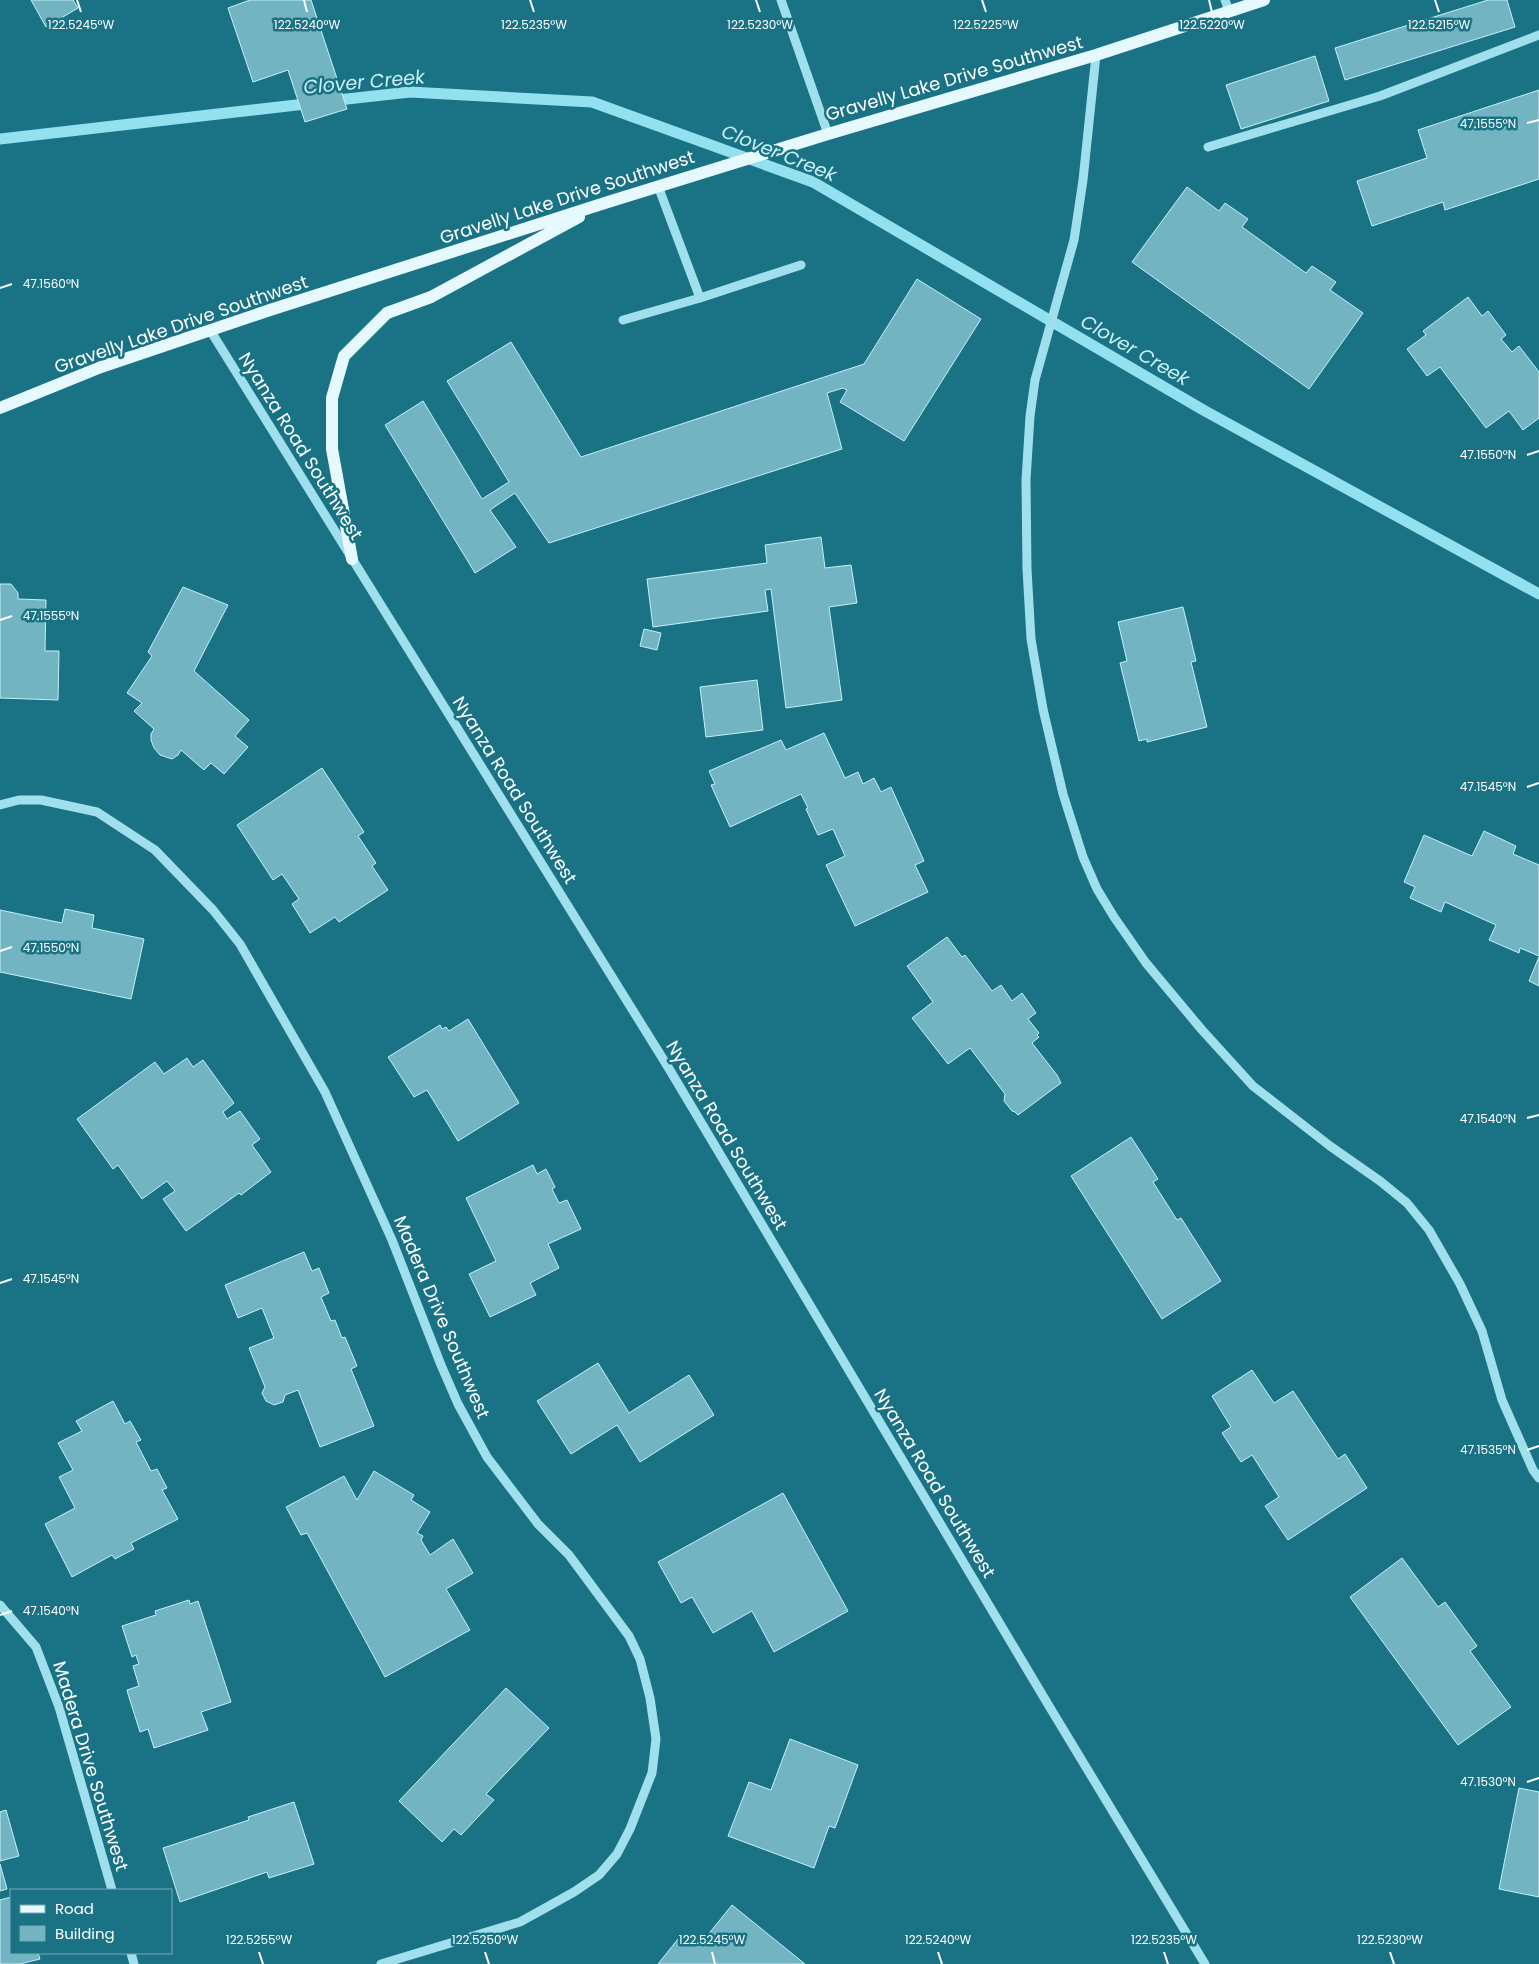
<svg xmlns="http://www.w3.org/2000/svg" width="1539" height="1964" viewBox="0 0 1539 1964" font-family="Poppins,sans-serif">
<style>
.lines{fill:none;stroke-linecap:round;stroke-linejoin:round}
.stream{stroke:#93e0ee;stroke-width:11}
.building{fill:#72b4c2;stroke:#c5f0f9}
.minor{stroke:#a0dfec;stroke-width:9}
.major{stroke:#e5f9ff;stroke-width:12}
.ticks{fill:none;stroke:#fff;stroke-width:2}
.labels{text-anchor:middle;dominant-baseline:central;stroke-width:5;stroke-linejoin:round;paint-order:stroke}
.street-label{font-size:18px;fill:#fff;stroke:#1a7285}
.water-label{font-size:19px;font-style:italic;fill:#c8f0f7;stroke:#1a7285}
.ticks-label{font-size:12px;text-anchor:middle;fill:#fff;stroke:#1a7285;stroke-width:5;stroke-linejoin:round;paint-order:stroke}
</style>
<rect width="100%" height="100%" fill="#1a7285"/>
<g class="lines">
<path class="stream" d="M 329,101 L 410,92 L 592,102 L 813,182 L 1205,411 L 1539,594
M 0,139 L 314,103"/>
</g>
<path class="building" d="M 31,0 L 73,0 L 78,8 L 46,27 Z
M 250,0 L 311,0 L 347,109 L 305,122 L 288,70 L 253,82 L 228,8 Z
M 1488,0 L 1507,0 L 1515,27 L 1345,80 L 1335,48 Z
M 1315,56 L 1329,101 L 1241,129 L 1226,85 Z
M 1539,90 L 1539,179 L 1445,210 L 1443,202 L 1372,226 L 1357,181 L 1427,158 L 1418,130 Z
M 1187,187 L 1219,211 L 1225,203 L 1248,219 L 1242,227 L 1306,273 L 1312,266 L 1336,282 L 1330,290 L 1363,313 L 1309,389 L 1132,262 Z
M 917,279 L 981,319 L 904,441 L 840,402 L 847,390 L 843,388 L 827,393 L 842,449 L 549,543 L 515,493 L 490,510 L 516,547 L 475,573 L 385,425 L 423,401 L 482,499 L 509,482 L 447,381 L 511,342 L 581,457 L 864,364 Z
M 1468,297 L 1482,316 L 1488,311 L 1506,335 L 1501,339 L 1512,352 L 1519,346 L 1539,372 L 1539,418 L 1523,430 L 1509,411 L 1486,428 L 1440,367 L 1427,376 L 1407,349 L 1426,335 L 1423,331 Z
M 821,537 L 825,568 L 851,565 L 857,603 L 829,607 L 842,700 L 786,708 L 771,589 L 765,590 L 768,611 L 653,627 L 647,579 L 767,563 L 765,545 Z
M 0,584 L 11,584 L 18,593 L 18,599 L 46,600 L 45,651 L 59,651 L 58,700 L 0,698 Z
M 183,587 L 228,605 L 194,671 L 249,720 L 235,736 L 248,747 L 224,774 L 211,763 L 204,770 L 181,750 L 178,755 L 172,759 L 160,755 L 154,748 L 151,740 L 151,734 L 154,729 L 134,711 L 142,703 L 127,693 L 152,656 L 148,652 Z
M 1183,607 L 1196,661 L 1191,662 L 1207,727 L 1147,742 L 1147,739 L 1139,741 L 1120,663 L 1127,661 L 1118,622 Z
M 644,629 L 661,633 L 657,650 L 640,646 Z
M 757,680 L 763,730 L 706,737 L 700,687 Z
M 824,733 L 845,778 L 858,772 L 863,784 L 874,778 L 881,792 L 891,787 L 924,861 L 915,865 L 928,892 L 855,926 L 826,865 L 845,856 L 833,829 L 818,835 L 806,809 L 808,808 L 801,794 L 730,827 L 711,785 L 715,784 L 709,771 L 781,740 L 786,750 Z
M 322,768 L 364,832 L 358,836 L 376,863 L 372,866 L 388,890 L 339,922 L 335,917 L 310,933 L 292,904 L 299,899 L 282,874 L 273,880 L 237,825 Z
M 1484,831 L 1516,846 L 1513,854 L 1539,865 L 1539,956 L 1520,948 L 1519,953 L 1489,940 L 1496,925 L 1445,902 L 1441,912 L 1410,898 L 1415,887 L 1404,882 L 1424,835 L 1472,856 Z
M 65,909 L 94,915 L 92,928 L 144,939 L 131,999 L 0,972 L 0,910 L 62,923 Z
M 947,937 L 962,957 L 965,955 L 992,991 L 1001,985 L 1012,1001 L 1022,993 L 1036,1013 L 1028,1019 L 1039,1033 L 1037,1035 L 1039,1037 L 1032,1043 L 1057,1075 L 1061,1083 L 1018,1115 L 1015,1112 L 1012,1111 L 1004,1101 L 1005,1094 L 970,1048 L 948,1064 L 912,1018 L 933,1002 L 907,966 Z
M 1539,957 L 1539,986 L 1529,981 Z
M 468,1019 L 519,1103 L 458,1141 L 427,1090 L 414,1097 L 388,1057 L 440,1025 L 442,1029 L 446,1027 L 449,1031 Z
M 187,1058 L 193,1067 L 203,1060 L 234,1103 L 223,1112 L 227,1119 L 240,1111 L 260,1139 L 252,1145 L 271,1172 L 241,1195 L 239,1193 L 186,1231 L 163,1199 L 175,1191 L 167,1181 L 142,1199 L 118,1165 L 113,1169 L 77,1119 L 155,1062 L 164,1074 Z
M 1131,1137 L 1158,1179 L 1153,1182 L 1177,1220 L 1181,1218 L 1221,1281 L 1162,1319 L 1071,1176 Z
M 533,1165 L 537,1174 L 546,1169 L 555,1187 L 552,1189 L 559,1203 L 567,1200 L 581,1229 L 548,1244 L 559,1268 L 530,1283 L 536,1295 L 490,1317 L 469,1274 L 496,1261 L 466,1198 Z
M 304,1252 L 312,1271 L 319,1268 L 329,1293 L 321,1297 L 331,1321 L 335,1320 L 342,1338 L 345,1337 L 357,1366 L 351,1369 L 374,1426 L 320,1447 L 298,1390 L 285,1395 L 283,1402 L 274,1405 L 266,1401 L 262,1393 L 265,1387 L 249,1348 L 274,1338 L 262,1308 L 238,1318 L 225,1285 Z
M 598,1363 L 629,1413 L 689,1375 L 714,1415 L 640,1462 L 617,1425 L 571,1454 L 537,1401 Z
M 1252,1370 L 1274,1403 L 1293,1391 L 1338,1459 L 1345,1454 L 1367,1488 L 1288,1540 L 1265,1506 L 1279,1497 L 1252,1455 L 1241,1462 L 1222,1433 L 1231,1427 L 1212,1396 Z
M 113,1401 L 125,1424 L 130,1421 L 141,1440 L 136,1442 L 151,1471 L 157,1469 L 167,1488 L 162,1490 L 178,1519 L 131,1543 L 134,1549 L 115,1559 L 112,1555 L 72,1577 L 45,1524 L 75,1508 L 59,1477 L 73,1470 L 58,1443 L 82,1431 L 76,1421 Z
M 374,1471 L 414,1495 L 411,1500 L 430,1512 L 417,1533 L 423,1536 L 421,1540 L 430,1555 L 453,1539 L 473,1573 L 446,1589 L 470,1630 L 385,1677 L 307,1533 L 301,1535 L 286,1507 L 344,1476 L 357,1500 Z
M 783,1493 L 848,1611 L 774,1652 L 752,1611 L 713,1633 L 692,1597 L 681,1603 L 658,1562 Z
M 1402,1558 L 1438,1607 L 1445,1602 L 1477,1646 L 1470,1651 L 1511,1707 L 1458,1745 L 1350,1597 Z
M 189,1600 L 190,1604 L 198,1601 L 231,1702 L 201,1712 L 208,1730 L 154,1748 L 148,1729 L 140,1732 L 128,1694 L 127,1690 L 139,1686 L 133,1666 L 139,1664 L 136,1655 L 132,1657 L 122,1626 L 156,1615 L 155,1611 Z
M 506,1688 L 549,1728 L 486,1794 L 494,1800 L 461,1835 L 454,1829 L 442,1842 L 399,1801 Z
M 790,1739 L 858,1765 L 835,1828 L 829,1826 L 814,1868 L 728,1836 L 749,1782 L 771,1790 Z
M 1519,1788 L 1539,1792 L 1539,1897 L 1499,1889 Z
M 294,1802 L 314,1864 L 269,1878 L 267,1872 L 180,1902 L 163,1848 L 249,1820 L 248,1817 Z
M 6,1810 L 19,1856 L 0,1861 L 0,1812 Z
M 0,1864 L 7,1889 L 0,1891 Z
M 11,1897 L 11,1953 L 38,1953 L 40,1959 L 20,1964 L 0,1964 L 0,1900 Z
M 732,1905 L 805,1964 L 658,1964 L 682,1934 L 698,1947 Z"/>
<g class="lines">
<path class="minor" d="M 781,0 L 828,134
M 1225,0 L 1229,11
M 1096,55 L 1083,180 L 1074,240 L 1035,380 L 1030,416 L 1026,480 L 1027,569 L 1031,639 L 1043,709 L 1063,794 L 1083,857 L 1097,889 L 1114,917 L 1146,963 L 1202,1030 L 1253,1086 L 1330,1146 L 1380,1181 L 1407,1203 L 1429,1230 L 1460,1284 L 1482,1331 L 1502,1400 L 1533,1470 L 1539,1478
M 1208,147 L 1380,96 L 1539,35
M 700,298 L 801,265
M 623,320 L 700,298 L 658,186
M 210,330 L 668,1067 L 1049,1706 L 1205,1964
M 0,805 L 19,800 L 41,800 L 97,812 L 155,850 L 213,910 L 240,944 L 325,1092 L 392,1240 L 441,1365 L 458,1404 L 487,1457 L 538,1524 L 569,1555 L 629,1636 L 640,1659 L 650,1698 L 656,1739 L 652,1773 L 630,1829 L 617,1854 L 599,1875 L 574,1892 L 520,1922 L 381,1964
M 0,1605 L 36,1647 L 59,1707 L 112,1890
M 131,1953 L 134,1964"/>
<path class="major" d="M 0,408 L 101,367 L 270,310 L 608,202 L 828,134 L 1096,55 L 1264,0
M 352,559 L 332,449 L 332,398 L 344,356 L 387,313 L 431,297 L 579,217"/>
</g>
<path class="ticks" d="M 77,0 L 81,12M 304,0 L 307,12M 530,0 L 534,12M 756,0 L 760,12M 982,0 L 986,12M 1209,0 L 1212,12M 1435,0 L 1439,12M 1527,123 L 1539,120M 0,288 L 12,284M 1527,455 L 1539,451M 0,620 L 12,616M 1527,787 L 1539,783M 0,951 L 12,947M 1527,1118 L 1539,1115M 0,1283 L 12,1279M 1527,1450 L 1539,1446M 0,1615 L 12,1611M 1527,1782 L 1539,1778M 259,1952 L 263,1964M 485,1952 L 489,1964M 712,1952 L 715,1964M 938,1952 L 942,1964M 1164,1952 L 1168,1964M 1390,1952 L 1394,1964"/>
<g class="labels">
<g class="street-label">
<text transform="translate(954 78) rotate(-16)">Gravelly Lake Drive Southwest</text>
<text transform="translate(567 197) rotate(-18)">Gravelly Lake Drive Southwest</text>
<text transform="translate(181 324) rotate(-19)">Gravelly Lake Drive Southwest</text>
<text transform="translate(301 446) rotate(58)">Nyanza Road Southwest</text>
<text transform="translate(515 790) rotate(58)">Nyanza Road Southwest</text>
<text transform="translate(727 1135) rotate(59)">Nyanza Road Southwest</text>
<text transform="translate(442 1317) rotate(67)">Madera Drive Southwest</text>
<text transform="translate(935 1483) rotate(59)">Nyanza Road Southwest</text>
<text transform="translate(91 1766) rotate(73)">Madera Drive Southwest</text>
</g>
<g class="water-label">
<text transform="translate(364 82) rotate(-5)">Clover Creek</text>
<text transform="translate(779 153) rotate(22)">Clover Creek</text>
<text transform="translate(1135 350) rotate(30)">Clover Creek</text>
</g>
</g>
<g class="ticks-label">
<text x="81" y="29">122.5245°W</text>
<text x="307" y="29">122.5240°W</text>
<text x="534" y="29">122.5235°W</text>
<text x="760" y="29">122.5230°W</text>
<text x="986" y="29">122.5225°W</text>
<text x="1212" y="29">122.5220°W</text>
<text x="1439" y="29">122.5215°W</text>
<text x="1488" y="128">47.1555°N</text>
<text x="51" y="288">47.1560°N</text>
<text x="1488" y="459">47.1550°N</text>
<text x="51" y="620">47.1555°N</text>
<text x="1488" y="791">47.1545°N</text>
<text x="51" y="952">47.1550°N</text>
<text x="1488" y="1123">47.1540°N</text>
<text x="51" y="1283">47.1545°N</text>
<text x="1488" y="1454">47.1535°N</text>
<text x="51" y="1615">47.1540°N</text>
<text x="1488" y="1786">47.1530°N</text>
<text x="259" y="1944">122.5255°W</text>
<text x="485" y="1944">122.5250°W</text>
<text x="712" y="1944">122.5245°W</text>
<text x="938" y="1944">122.5240°W</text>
<text x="1164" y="1944">122.5235°W</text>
<text x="1390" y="1944">122.5230°W</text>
</g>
<rect x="10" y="1889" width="162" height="65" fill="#1a7285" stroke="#76aab6"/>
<rect x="20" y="1905" width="25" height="8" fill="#e5f9ff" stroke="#76aab6"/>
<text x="55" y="1914" font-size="15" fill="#ffffff">Road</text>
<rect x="20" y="1926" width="25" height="15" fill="#72b4c2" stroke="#76aab6"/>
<text x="55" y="1939" font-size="15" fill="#ffffff">Building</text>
</svg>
